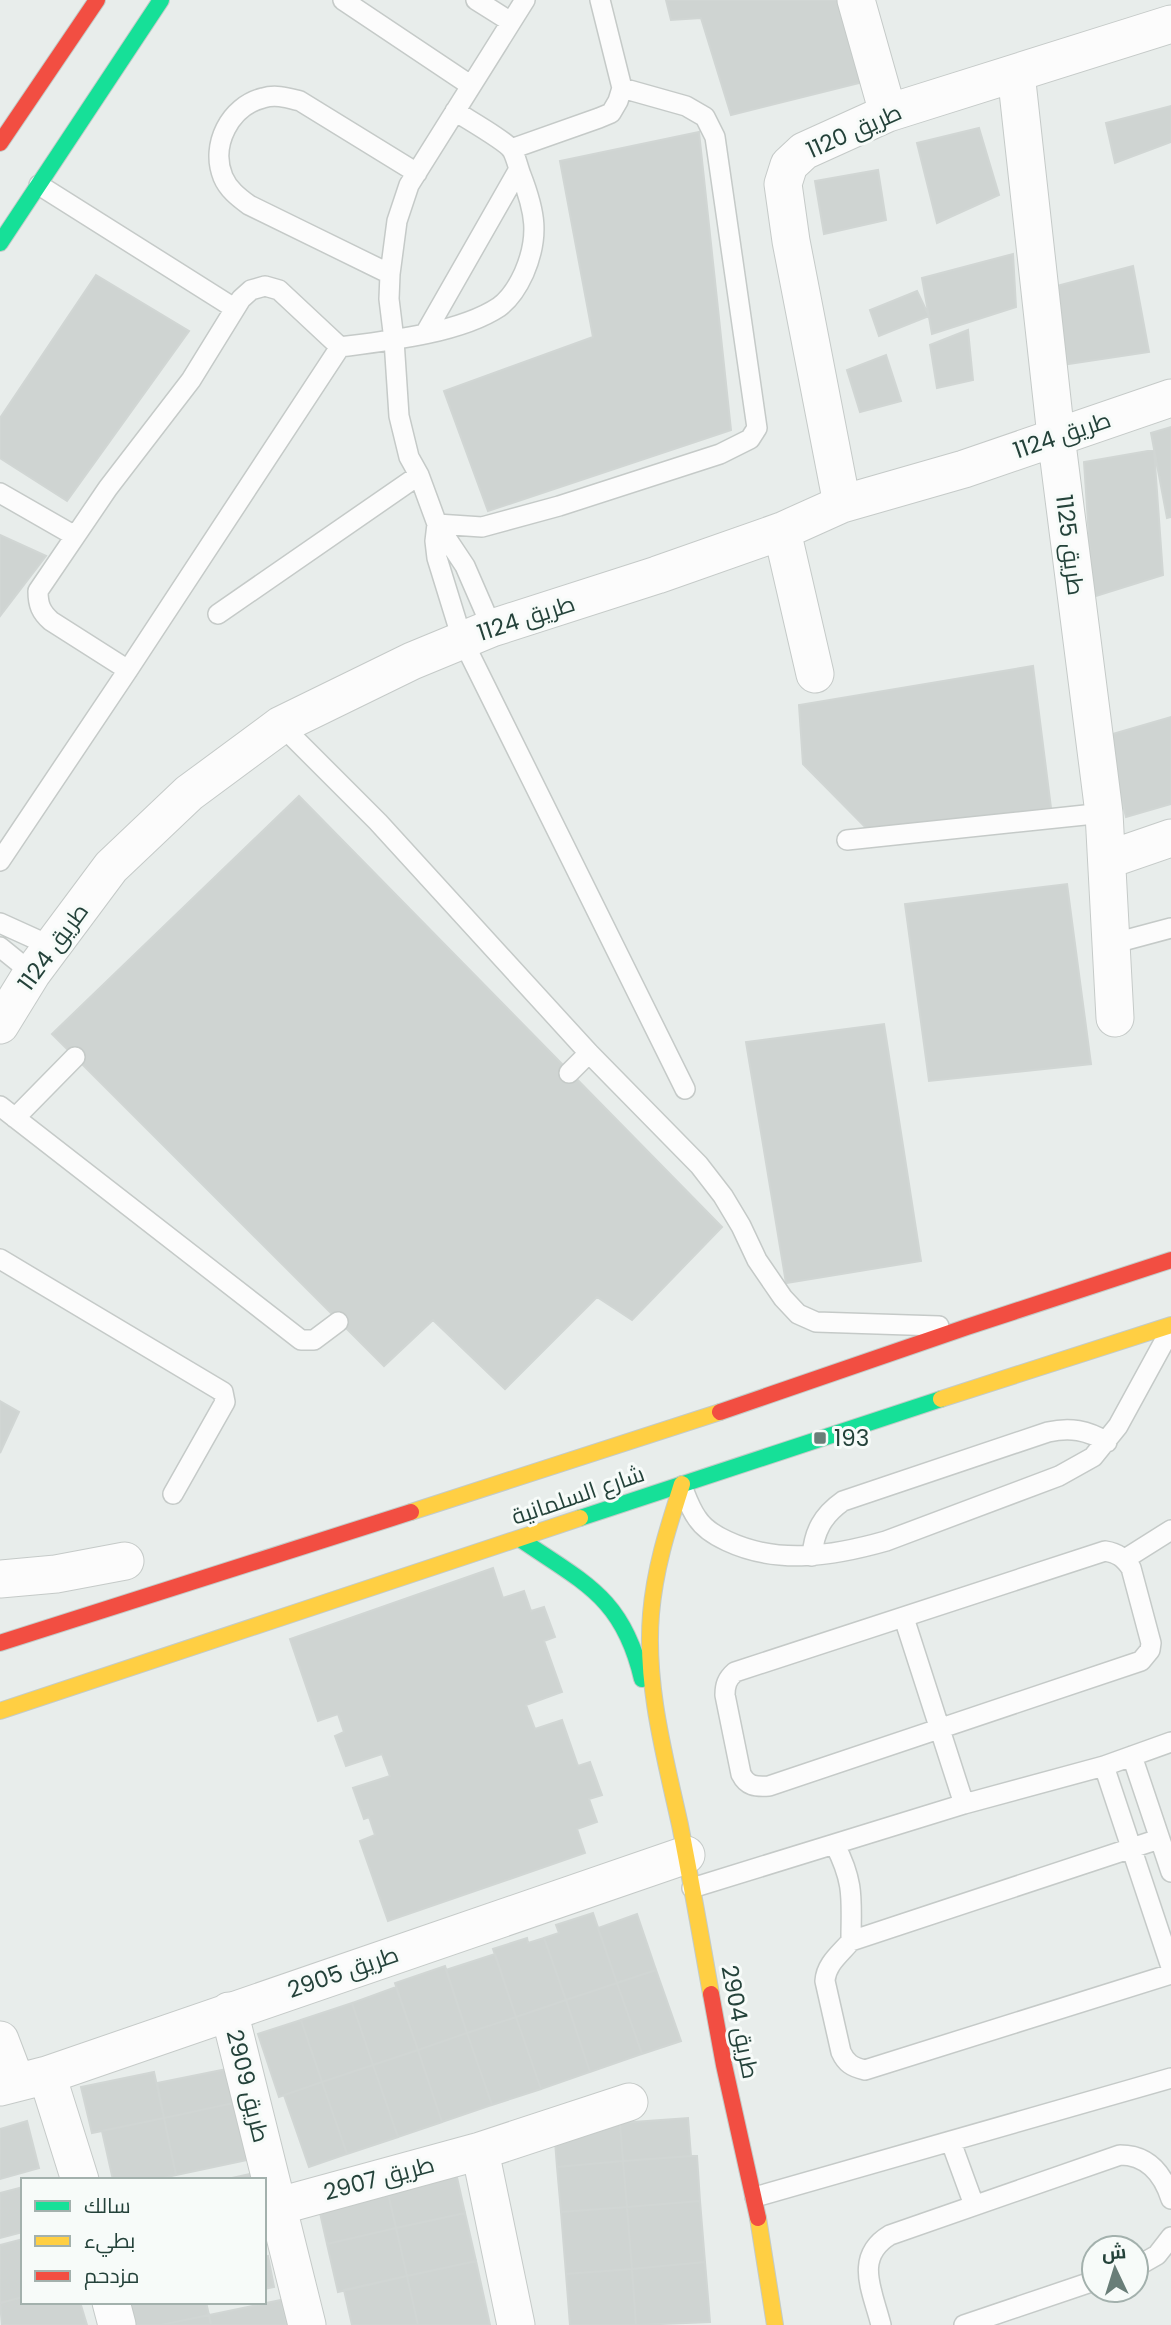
<svg xmlns="http://www.w3.org/2000/svg" width="1171" height="2325" viewBox="0 0 1171 2325" font-family="Poppins,Cairo,sans-serif">
<style>
.building{fill:#cfd4d2;stroke:#d1d6d4;stroke-width:2}
.lines{fill:none;stroke-linecap:round;stroke-linejoin:round}
.lane-casing{stroke:#c5cac8;stroke-width:22}
.street-casing{stroke:#c5cac8;stroke-width:39}
.fast-casing{stroke:#c3cbc8;stroke-width:18}
.slow-casing{stroke:#c3cbc8;stroke-width:18}
.jam-casing{stroke:#c3cbc8;stroke-width:18}
.lane{stroke:#fcfcfc;stroke-width:19}
.street{stroke:#fcfcfc;stroke-width:37}
.fast{stroke:#16e098;stroke-width:16}
.slow{stroke:#ffcf43;stroke-width:16}
.jam{stroke:#f24e42;stroke-width:16}
.poi-dot{fill:#697e78;stroke:#f7fbf9;stroke-width:2.5}
.labels{text-anchor:middle;dominant-baseline:central;stroke-width:6;stroke-linejoin:round;paint-order:stroke}
.street-label{font-size:23px;fill:#24423a;stroke:#f7fbf9}
.poi-label{font-size:23px;fill:#24423a;stroke:#f7fbf9;text-anchor:start}
</style>
<rect width="100%" height="100%" fill="#e8edeb"/>
<path class="building" d="M 666,0 L 843,0 L 867,81 L 731,115 L 701,18 L 671,20 Z
M 1171,106 L 1171,142 L 1115,163 L 1106,123 Z
M 979,128 L 999,195 L 937,223 L 917,143 Z
M 699,132 L 731,430 L 488,511 L 444,391 L 593,337 L 560,161 Z
M 878,170 L 886,220 L 824,234 L 815,181 Z
M 1013,254 L 1016,307 L 932,334 L 922,278 Z
M 1133,266 L 1149,352 L 1068,364 L 1053,287 Z
M 96,275 L 189,331 L 67,501 L 0,458 L 0,418 Z
M 917,291 L 929,316 L 879,336 L 870,310 Z
M 968,330 L 973,380 L 937,388 L 930,345 Z
M 886,355 L 901,401 L 860,412 L 847,370 Z
M 1171,427 L 1171,517 L 1167,518 L 1151,433 Z
M 1154,450 L 1163,575 L 1093,597 L 1084,462 Z
M 0,535 L 46,556 L 0,616 Z
M 1033,666 L 1051,808 L 871,833 L 803,764 L 799,705 Z
M 1171,717 L 1171,804 L 1126,817 L 1106,736 Z
M 299,796 L 722,1227 L 632,1320 L 597,1297 L 505,1389 L 433,1320 L 384,1366 L 52,1034 Z
M 1067,884 L 1091,1064 L 929,1081 L 905,904 Z
M 884,1024 L 921,1261 L 786,1283 L 746,1042 Z
M 0,1401 L 19,1412 L 0,1453 Z
M 493,1568 L 503,1598 L 524,1591 L 531,1611 L 544,1607 L 555,1637 L 544,1641 L 562,1692 L 526,1705 L 535,1729 L 562,1720 L 578,1766 L 590,1762 L 602,1795 L 589,1799 L 597,1822 L 577,1829 L 585,1853 L 388,1921 L 360,1841 L 375,1835 L 369,1817 L 364,1819 L 353,1788 L 390,1776 L 382,1754 L 346,1766 L 335,1736 L 344,1732 L 338,1714 L 318,1721 L 290,1639 Z
M 593,1913 L 617,1983 L 566,2000 L 544,1938 L 559,1933 L 556,1925 Z
M 637,1914 L 656,1970 L 617,1983 L 598,1928 Z
M 527,1938 L 528,1943 L 544,1938 L 566,2000 L 516,2017 L 493,1949 Z
M 495,1954 L 516,2017 L 467,2033 L 446,1970 Z
M 445,1966 L 467,2033 L 418,2050 L 395,1983 Z
M 656,1970 L 681,2041 L 642,2054 L 617,1983 Z
M 617,1983 L 642,2054 L 590,2072 L 566,2000 Z
M 396,1987 L 418,2050 L 373,2065 L 352,2003 Z
M 566,2000 L 590,2072 L 541,2089 L 516,2017 Z
M 352,2003 L 373,2065 L 322,2082 L 301,2020 Z
M 516,2017 L 541,2089 L 492,2105 L 467,2033 Z
M 301,2020 L 322,2082 L 279,2097 L 258,2034 Z
M 467,2033 L 492,2105 L 442,2122 L 418,2050 Z
M 418,2050 L 442,2122 L 398,2137 L 373,2065 Z
M 373,2065 L 398,2137 L 347,2154 L 322,2082 Z
M 227,2069 L 234,2103 L 164,2118 L 157,2083 Z
M 154,2072 L 164,2118 L 92,2133 L 81,2087 Z
M 322,2082 L 347,2154 L 309,2167 L 284,2095 Z
M 234,2103 L 247,2160 L 176,2175 L 164,2118 Z
M 164,2118 L 176,2175 L 155,2180 L 113,2180 L 102,2131 Z
M 688,2118 L 691,2156 L 623,2161 L 620,2123 Z
M 27,2121 L 39,2168 L 0,2179 L 0,2129 Z
M 620,2123 L 623,2161 L 557,2167 L 554,2128 Z
M 691,2156 L 697,2156 L 700,2201 L 627,2207 L 623,2161 Z
M 623,2161 L 627,2207 L 561,2212 L 557,2167 Z
M 456,2173 L 465,2213 L 396,2228 L 387,2189 Z
M 250,2174 L 251,2180 L 223,2180 Z
M 23,2187 L 23,2232 L 0,2238 L 0,2193 Z
M 387,2189 L 396,2228 L 327,2244 L 318,2204 Z
M 700,2201 L 705,2262 L 632,2269 L 627,2207 Z
M 627,2207 L 632,2269 L 566,2274 L 561,2212 Z
M 465,2213 L 476,2261 L 407,2276 L 396,2228 Z
M 396,2228 L 407,2276 L 338,2292 L 327,2244 Z
M 23,2239 L 23,2297 L 0,2303 L 0,2245 Z
M 268,2256 L 274,2287 L 264,2289 L 264,2257 Z
M 476,2261 L 490,2325 L 418,2325 L 407,2276 Z
M 705,2262 L 710,2322 L 636,2325 L 632,2269 Z
M 632,2269 L 636,2325 L 570,2325 L 566,2274 Z
M 407,2276 L 418,2325 L 352,2325 L 344,2290 Z
M 23,2297 L 23,2302 L 80,2302 L 87,2325 L 2,2325 L 0,2303 Z
M 281,2300 L 287,2325 L 211,2325 L 209,2315 Z
M 129,2302 L 206,2302 L 209,2315 L 161,2325 L 134,2325 Z
M 209,2315 L 211,2325 L 161,2325 Z"/>
<g class="lines">
<g class="lane-casing">
<path id="lane" d="M 343,0 L 470,85
M 476,0 L 511,22
M 511,149 L 599,118 L 611,113 L 618,101 L 622,88 L 600,0
M 39,185 L 234,308
M 390,274 L 249,205 C 238,197 228,189 223,177 C 210,145 230,106 263,98 C 276,94 288,98 300,101 L 417,173
M 426,332 L 519,169
M 0,493 L 75,536
M 437,524 L 482,527 L 559,506 L 720,454 L 750,439 L 757,428 L 715,137 L 705,117 L 686,106 L 622,88
M 437,524 L 435,541 L 437,558 L 462,639 L 685,1089
M 218,614 L 419,475
M 492,628 L 465,566 L 437,524 L 419,475 L 409,457 L 399,416 L 394,340 L 389,299 L 390,274 L 397,221 L 409,185 L 525,0
M 128,670 L 51,621 C 41,612 38,605 38,591 L 108,488 L 191,380 L 241,299 L 251,290 L 265,286 L 279,290 L 340,347 C 387,341 460,333 499,307 C 510,299 519,284 524,273 C 540,236 535,211 521,175 C 518,167 516,157 512,150 C 506,141 467,119 455,111
M 281,725 L 378,822 L 589,1053 L 699,1165 L 723,1196 L 741,1226 L 757,1260 L 783,1298 L 798,1314 L 816,1322 L 939,1326
M 847,840 L 1104,813
M 0,861 L 128,670 L 340,347
M 0,923 L 53,947
M 1111,944 L 1171,928
M 0,947 L 32,973
M 569,1073 L 589,1053
M 0,1106 L 301,1340 L 314,1340 L 338,1322
M 15,1118 L 75,1057
M 0,1259 L 223,1392 L 225,1402 L 173,1494
M 683,1489 C 687,1499 691,1510 697,1518 C 704,1529 716,1536 727,1541 C 778,1565 833,1556 886,1541 L 1059,1476 L 1093,1457 L 1118,1426 L 1171,1329
M 1105,1551 C 1118,1553 1124,1558 1131,1568 L 1151,1643 L 1150,1650 L 1141,1661 L 769,1786 C 755,1787 747,1786 741,1774 L 725,1695 C 725,1685 727,1679 735,1672 Z
M 812,1556 C 814,1531 823,1515 843,1501 L 1048,1432 C 1070,1427 1087,1430 1107,1442
M 1125,1559 L 1171,1530
M 904,1618 L 964,1804
M 1132,1756 L 1171,1872
M 1104,1766 L 1171,1967
M 1159,1839 L 851,1941 C 840,1954 826,1964 825,1981 L 841,2052 C 846,2063 852,2067 865,2070 L 1171,1974
M 835,1845 C 855,1884 851,1900 851,1941
M 692,1888 L 964,1804 L 1104,1766 L 1171,1742
M 951,2142 L 974,2205
M 755,2197 L 1171,2078
M 1136,2267 L 1157,2255 L 1171,2237
M 881,2325 C 873,2292 853,2257 890,2235 L 1120,2155 C 1148,2155 1163,2174 1171,2199
M 964,2325 L 1094,2281"/>
</g>
<g class="street-casing">
<path id="street" d="M 856,0 L 888,113
M 1016,73 L 1056,436 L 1104,813 L 1115,1018
M 842,504 L 791,241 L 783,184 L 789,165 L 804,151 L 888,113 L 1171,24
M 782,531 L 815,674
M 1107,860 L 1171,838
M 0,1025 L 32,973 L 111,867 L 189,793 L 281,725 L 412,661 L 492,628 L 657,575 L 782,531 L 842,504 L 964,469 L 1171,398
M 0,1579 L 56,1574 L 125,1561
M 229,2011 L 307,2325
M 0,2040 L 16,2082
M 47,2075 L 80,2180
M 0,2087 L 47,2075 L 686,1855
M 480,2151 L 516,2325
M 279,2206 L 480,2151 L 629,2102
M 111,2302 L 117,2325"/>
</g>
<g class="fast-casing">
<path id="fast" d="M 0,243 L 161,0
M 580,1518 L 941,1399
M 520,1539 C 584,1583 623,1597 642,1679"/>
</g>
<g class="slow-casing">
<path id="slow" d="M 941,1399 L 1171,1325
M 682,1484 C 668,1528 655,1567 651,1614 C 645,1685 665,1757 680,1825 C 691,1881 701,1937 711,1994
M 411,1512 L 720,1412
M 0,1711 L 580,1518
M 758,2218 L 775,2325"/>
</g>
<g class="jam-casing">
<path id="jam" d="M 0,143 L 97,0
M 720,1412 L 967,1327 L 1171,1260
M 0,1643 L 411,1512
M 711,1994 L 724,2065 L 758,2218"/>
</g>
<use href="#lane" class="lane"/>
<use href="#street" class="street"/>
<use href="#fast" class="fast"/>
<use href="#slow" class="slow"/>
<use href="#jam" class="jam"/>
</g>
<rect class="poi-dot" x="813" y="1431" width="14" height="14" rx="3.5"/>
<g class="labels">
<g class="street-label">
<text transform="translate(854 131) rotate(-24)">طريق 1120</text>
<text transform="translate(1062 435) rotate(-19)">طريق 1124</text>
<text transform="translate(1070 545) rotate(83)">طريق 1125</text>
<text transform="translate(526 618) rotate(-18)">طريق 1124</text>
<text transform="translate(53 947) rotate(-54)">طريق 1124</text>
<text transform="translate(578 1495) rotate(-19)">شارع السلمانية</text>
<text transform="translate(343 1972) rotate(-19)">طريق 2905</text>
<text transform="translate(740 2022) rotate(79)">طريق 2904</text>
<text transform="translate(248 2086) rotate(76)">طريق 2909</text>
<text transform="translate(379 2178) rotate(-15)">طريق 2907</text>
</g>
<g class="poi-label">
<text x="834" y="1438">193</text>
</g>
</g>
<rect x="21" y="2178" width="245" height="126" fill="#f7fbf9" stroke="#a3b1ad" stroke-width="2"/>
<rect x="35" y="2201" width="35" height="10" fill="#16e098" stroke="#a3b1ad" stroke-width="2"/>
<text x="84" y="2213" font-size="21" fill="#24423a">سالك</text>
<rect x="35" y="2236" width="35" height="10" fill="#ffcf43" stroke="#a3b1ad" stroke-width="2"/>
<text x="84" y="2248" font-size="21" fill="#24423a">بطيء</text>
<rect x="35" y="2271" width="35" height="10" fill="#f24e42" stroke="#a3b1ad" stroke-width="2"/>
<text x="84" y="2283" font-size="21" fill="#24423a">مزدحم</text>
<g transform="translate(1115 2269) rotate(356)"><circle r="33" fill="#f7fbf9" stroke="#a3b1ad" stroke-width="2"/>
<path d="M0-5L12 26L0 18L-12 26Z" fill="#697e78"/>
<text y="-10" font-size="19" font-weight="bold" text-anchor="middle" fill="#24423a">ش</text>
</g>
</svg>
